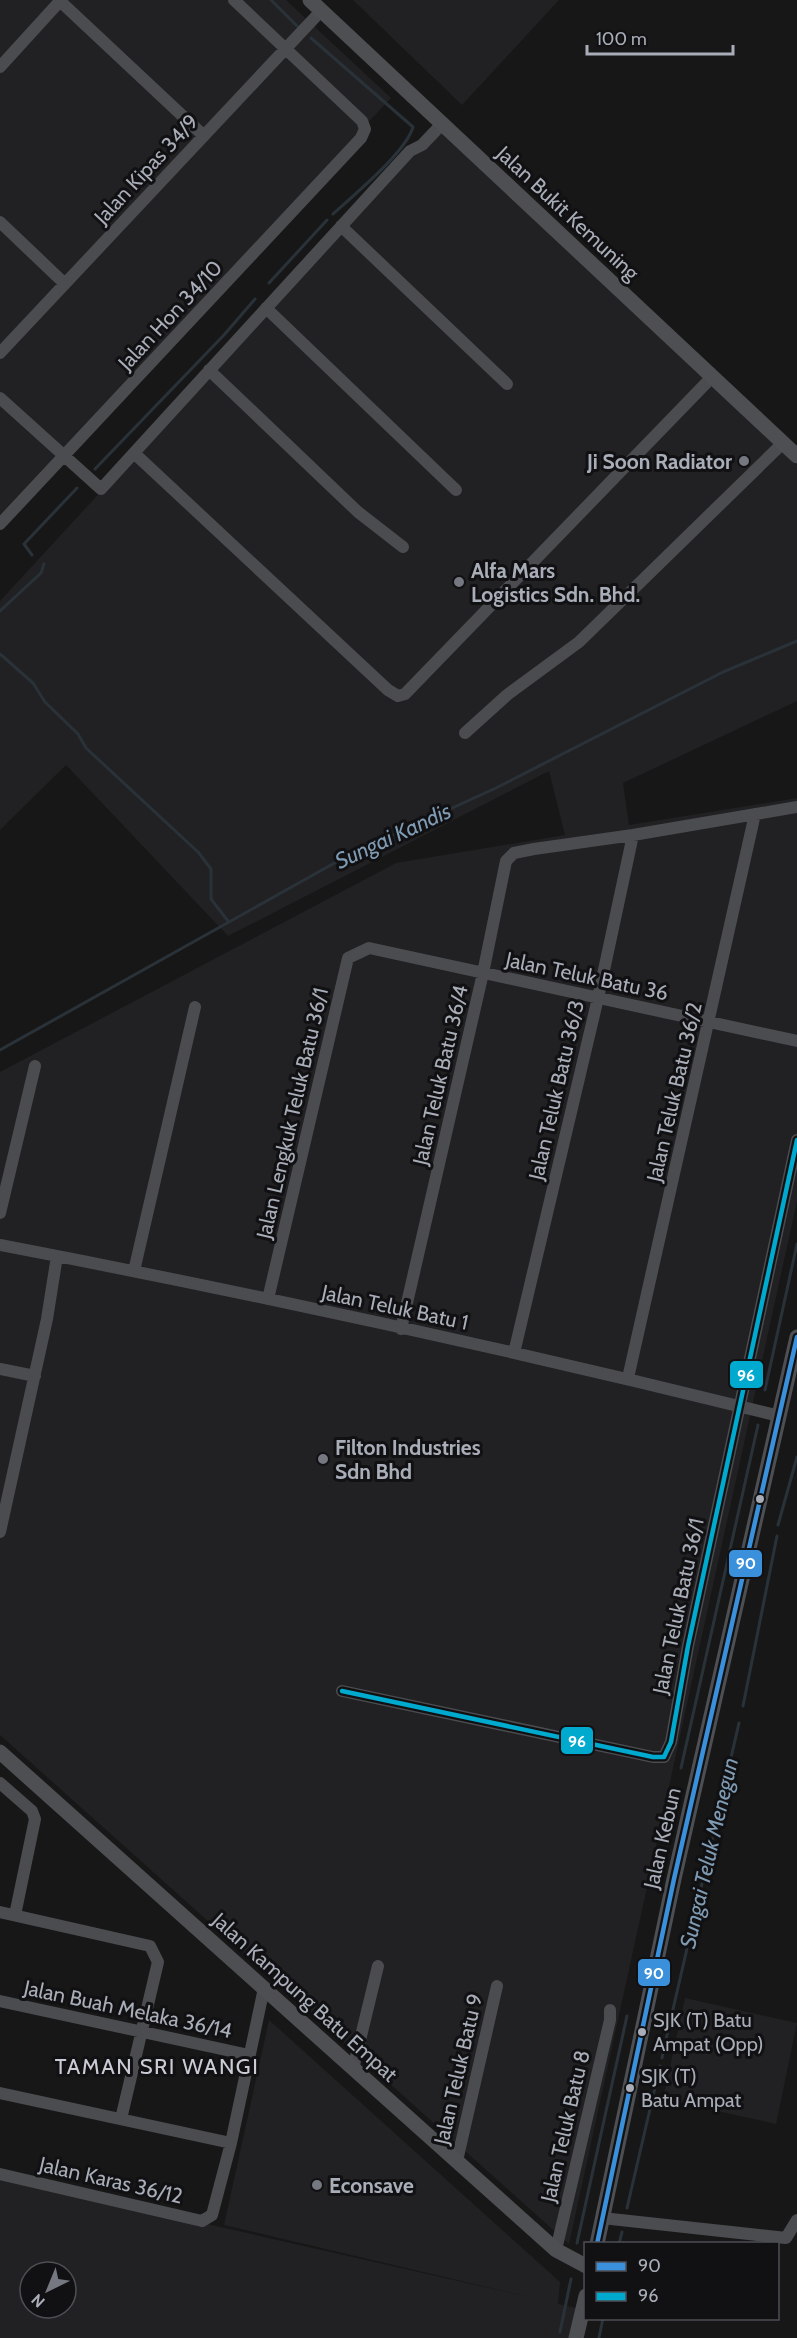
<svg xmlns="http://www.w3.org/2000/svg" width="797" height="2338" viewBox="0 0 797 2338" font-family="Cabin,sans-serif">
<style>
.built{fill:#212123;fill-rule:evenodd}
.lines{fill:none;stroke-linecap:round;stroke-linejoin:round}
.stream{stroke:#2a3239;stroke-width:3}
.minor{stroke:#4b4c50;stroke-width:12}
.major{stroke:#4d4f52;stroke-width:15}
.bus-1-casing{stroke:#111113;stroke-width:9}
.bus-2-casing{stroke:#111113;stroke-width:9}
.bus-1{stroke:#3a90db;stroke-width:4.5}
.bus-2{stroke:#00a9ce;stroke-width:4.5}
.poi-dot{fill:#757880;stroke:#111113;stroke-width:2}
.bus-dot{fill:#a8adb8;stroke:#111113;stroke-width:2}
.labels{text-anchor:middle;dominant-baseline:central;stroke-width:6;stroke-linejoin:round;paint-order:stroke}
.bus-label{font-size:20px;fill:#a8adb8;stroke:#111113;text-anchor:start}
.street-label{font-size:21px;fill:#a8adb8;stroke:#111113}
.poi-label{font-size:21px;font-weight:bold;fill:#a8adb8;stroke:#111113;text-anchor:start}
.water-label{font-size:22px;font-style:italic;fill:#7f9bb3;stroke:#111113}
.neighbourhood-label{font-size:22px;letter-spacing:1.5px;fill:#c9ccd4;stroke:#111113}
.line-badge{stroke:#111113;stroke-width:2}
.badge-label{font-size:16px;text-anchor:middle;font-weight:bold;fill:#fff}
</style>
<rect width="100%" height="100%" fill="#171717"/>
<path class="built" d="M 0,0 L 286,0 L 391,98 L 0,515 Z
M 353,0 L 559,0 L 462,105 Z
M 441,131 L 797,465 L 797,701 L 623,783 L 629,825 L 797,798 L 797,1201 L 569,2244 L 0,1735 L 0,1072 L 396,863 L 565,835 L 549,771 L 228,936 L 66,765 L 0,830 L 0,601 L 411,155 Z
M 685,1998 L 797,2023 L 776,2124 L 663,2099 Z
M 269,2020 L 560,2282 L 558,2304 L 576,2308 L 569,2338 L 0,2338 L 0,2177 L 533,2298 L 224,2225 ZM 30,2272 L 66,2272 L 66,2308 L 30,2308 Z"/>
<g class="lines">
<path class="stream" d="M 271,0 L 297,26
M 311,38 L 413,127 C 406,152 354,195 333,214
M 269,283 L 327,220
M 95,469 L 224,335 L 255,299
M 32,555 L 24,544 L 77,488
M 0,611 L 41,573 L 44,564
M 0,654 L 33,683 L 45,702 L 78,734 L 86,748 L 198,852 L 211,869 L 211,899 L 228,921
M 0,1050 L 347,856 L 496,788 L 723,672 L 797,641
M 765,1390 L 797,1244
M 778,1525 L 797,1457
M 743,1706 L 777,1536
M 681,1768 L 758,1425
M 671,2018 L 739,1723
M 662,2058 L 669,2026
M 627,2208 L 660,2066
M 577,2243 L 627,2016
M 619,2244 L 622,2232
M 560,2332 L 571,2279
M 599,2338 L 603,2318"/>
<path class="minor" d="M 60,1 L 204,136
M 0,67 L 61,0
M 0,222 L 65,284
M 341,226 L 507,384
M 266,308 L 456,490
M 0,353 L 321,11
M 209,370 L 358,512 L 403,547
M 0,398 L 101,489 L 410,151 L 422,145 L 442,124
M 134,453 L 388,690 L 398,696 L 405,694 L 712,377
M 0,524 L 361,138 L 365,129 L 362,121 L 234,0
M 465,733 L 507,695 L 579,642 L 783,443
M 0,1213 L 35,1066
M 0,1245 C 261,1295 521,1352 779,1416
M 134,1271 L 195,1007
M 268,1299 L 348,958 L 369,948 L 797,1041
M 401,1329 L 483,973 L 506,861 L 514,853 L 534,849 L 633,835 L 797,807
M 514,1353 L 598,998 L 633,835
M 0,1369 L 35,1376
M 628,1378 L 755,814
M 0,1532 L 47,1319 L 57,1256
M 342,1691 L 653,1757 L 664,1757 L 671,1742 L 688,1646 L 797,1140
M 0,1783 L 32,1811 L 35,1819 L 15,1915
M 0,1912 L 150,1946 L 158,1962 L 121,2119
M 0,2001 L 249,2055
M 353,2069 L 378,1966
M 0,2093 L 231,2143
M 457,2161 L 497,1986
M 0,2174 L 202,2221 L 212,2215 L 231,2143 L 264,1988
M 602,2218 L 786,2238 L 797,2220
M 556,2250 L 610,2020 L 610,2010"/>
<path class="major" d="M 310,0 L 797,456
M 0,1752 L 556,2250 L 586,2266
M 597,2244 L 674,1879 L 797,1337
M 576,2338 L 586,2296"/>
<g class="bus-1-casing">
<path id="bus-1" d="M 597,2244 L 674,1879 L 797,1337"/>
</g>
<g class="bus-2-casing">
<path id="bus-2" d="M 342,1691 L 653,1757 L 664,1757 L 671,1742 L 688,1646 L 797,1140"/>
</g>
<use href="#bus-1" class="bus-1"/>
<use href="#bus-2" class="bus-2"/>
</g>
<g class="poi-dot">
<circle cx="744" cy="461" r="6"/>
<circle cx="459" cy="582" r="6"/>
<circle cx="323" cy="1459" r="6"/>
<circle cx="317" cy="2185" r="6"/>
</g>
<g class="bus-dot">
<circle cx="760" cy="1499" r="5"/>
<circle cx="642" cy="2032" r="5"/>
<circle cx="630" cy="2088" r="5"/>
</g>
<g class="labels">
<g class="bus-label">
<text x="653" y="2020">SJK (T) Batu<tspan x="653" dy="24">Ampat (Opp)</tspan></text>
<text x="641" y="2076">SJK (T)<tspan x="641" dy="24">Batu Ampat</tspan></text>
</g>
<g class="street-label">
<text transform="translate(146 169) rotate(-47)">Jalan Kipas 34/9</text>
<text transform="translate(568 213) rotate(43)">Jalan Bukit Kemuning</text>
<text transform="translate(170 315) rotate(-47)">Jalan Hon 34/10</text>
<text transform="translate(587 976) rotate(12)">Jalan Teluk Batu 36</text>
<text transform="translate(440 1075) rotate(-77)">Jalan Teluk Batu 36/4</text>
<text transform="translate(556 1090) rotate(-77)">Jalan Teluk Batu 36/3</text>
<text transform="translate(674 1092) rotate(-77)">Jalan Teluk Batu 36/2</text>
<text transform="translate(292 1113) rotate(-77)">Jalan Lengkuk Teluk Batu 36/1</text>
<text transform="translate(395 1307) rotate(12)">Jalan Teluk Batu 1</text>
<text transform="translate(678 1606) rotate(-78)">Jalan Teluk Batu 36/1</text>
<text transform="translate(662 1838) rotate(-77)">Jalan Kebun</text>
<text transform="translate(305 1997) rotate(42)">Jalan Kampung Batu Empat</text>
<text transform="translate(128 2009) rotate(12)">Jalan Buah Melaka 36/14</text>
<text transform="translate(458 2069) rotate(-77)">Jalan Teluk Batu 9</text>
<text transform="translate(565 2126) rotate(-77)">Jalan Teluk Batu 8</text>
<text transform="translate(111 2180) rotate(13)">Jalan Karas 36/12</text>
</g>
<g class="poi-label">
<text x="732" y="461" text-anchor="end">Ji Soon Radiator</text>
<text x="471" y="570">Alfa Mars<tspan x="471" dy="24">Logistics Sdn. Bhd.</tspan></text>
<text x="335" y="1447">Filton Industries<tspan x="335" dy="24">Sdn Bhd</tspan></text>
<text x="329" y="2185">Econsave</text>
</g>
<g class="water-label">
<text transform="translate(393 836) rotate(-25)">Sungai Kandis</text>
<text transform="translate(709 1853) rotate(-77)">Sungai Teluk Menegun</text>
</g>
<g class="neighbourhood-label">
<text x="157" y="2066">TAMAN SRI WANGI</text>
</g>
</g>
<g class="line-badge">
<rect x="729" y="1360" width="35" height="29" rx="6" fill="#00a9ce"/>
<rect x="728" y="1549" width="35" height="29" rx="6" fill="#3a90db"/>
<rect x="560" y="1726" width="34" height="29" rx="6" fill="#00a9ce"/>
<rect x="637" y="1958" width="34" height="29" rx="6" fill="#3a90db"/>
</g>
<g class="badge-label">
<text x="746" y="1381">96</text>
<text x="746" y="1569">90</text>
<text x="577" y="1747">96</text>
<text x="654" y="1979">90</text>
</g>
<rect x="584" y="2242" width="195" height="78" fill="#111113" stroke="#4d4f55" stroke-width="1.5"/>
<rect x="596" y="2262" width="30" height="9" fill="#3a90db" stroke="#4d4f55" stroke-width="1.5"/>
<text x="638" y="2272" font-size="18" fill="#a8adb8">90</text>
<rect x="596" y="2292" width="30" height="9" fill="#00a9ce" stroke="#4d4f55" stroke-width="1.5"/>
<text x="638" y="2302" font-size="18" fill="#a8adb8">96</text>
<g transform="translate(48 2290) rotate(223)"><circle r="28" fill="#111113" stroke="#4d4f55" stroke-width="1.5"/>
<path d="M0-4.5L10 22L0 15L-10 22Z" fill="#757880"/>
<text y="-9" font-size="16" font-weight="bold" text-anchor="middle" fill="#a8adb8">N</text>
</g>
<path d="M587 45v9h146v-9" fill="none" stroke="#a8adb8" stroke-width="3"/>
<text x="596" y="45" font-size="18" fill="#a8adb8" stroke="#111113" stroke-width="4.5" paint-order="stroke">100 m</text>
</svg>
